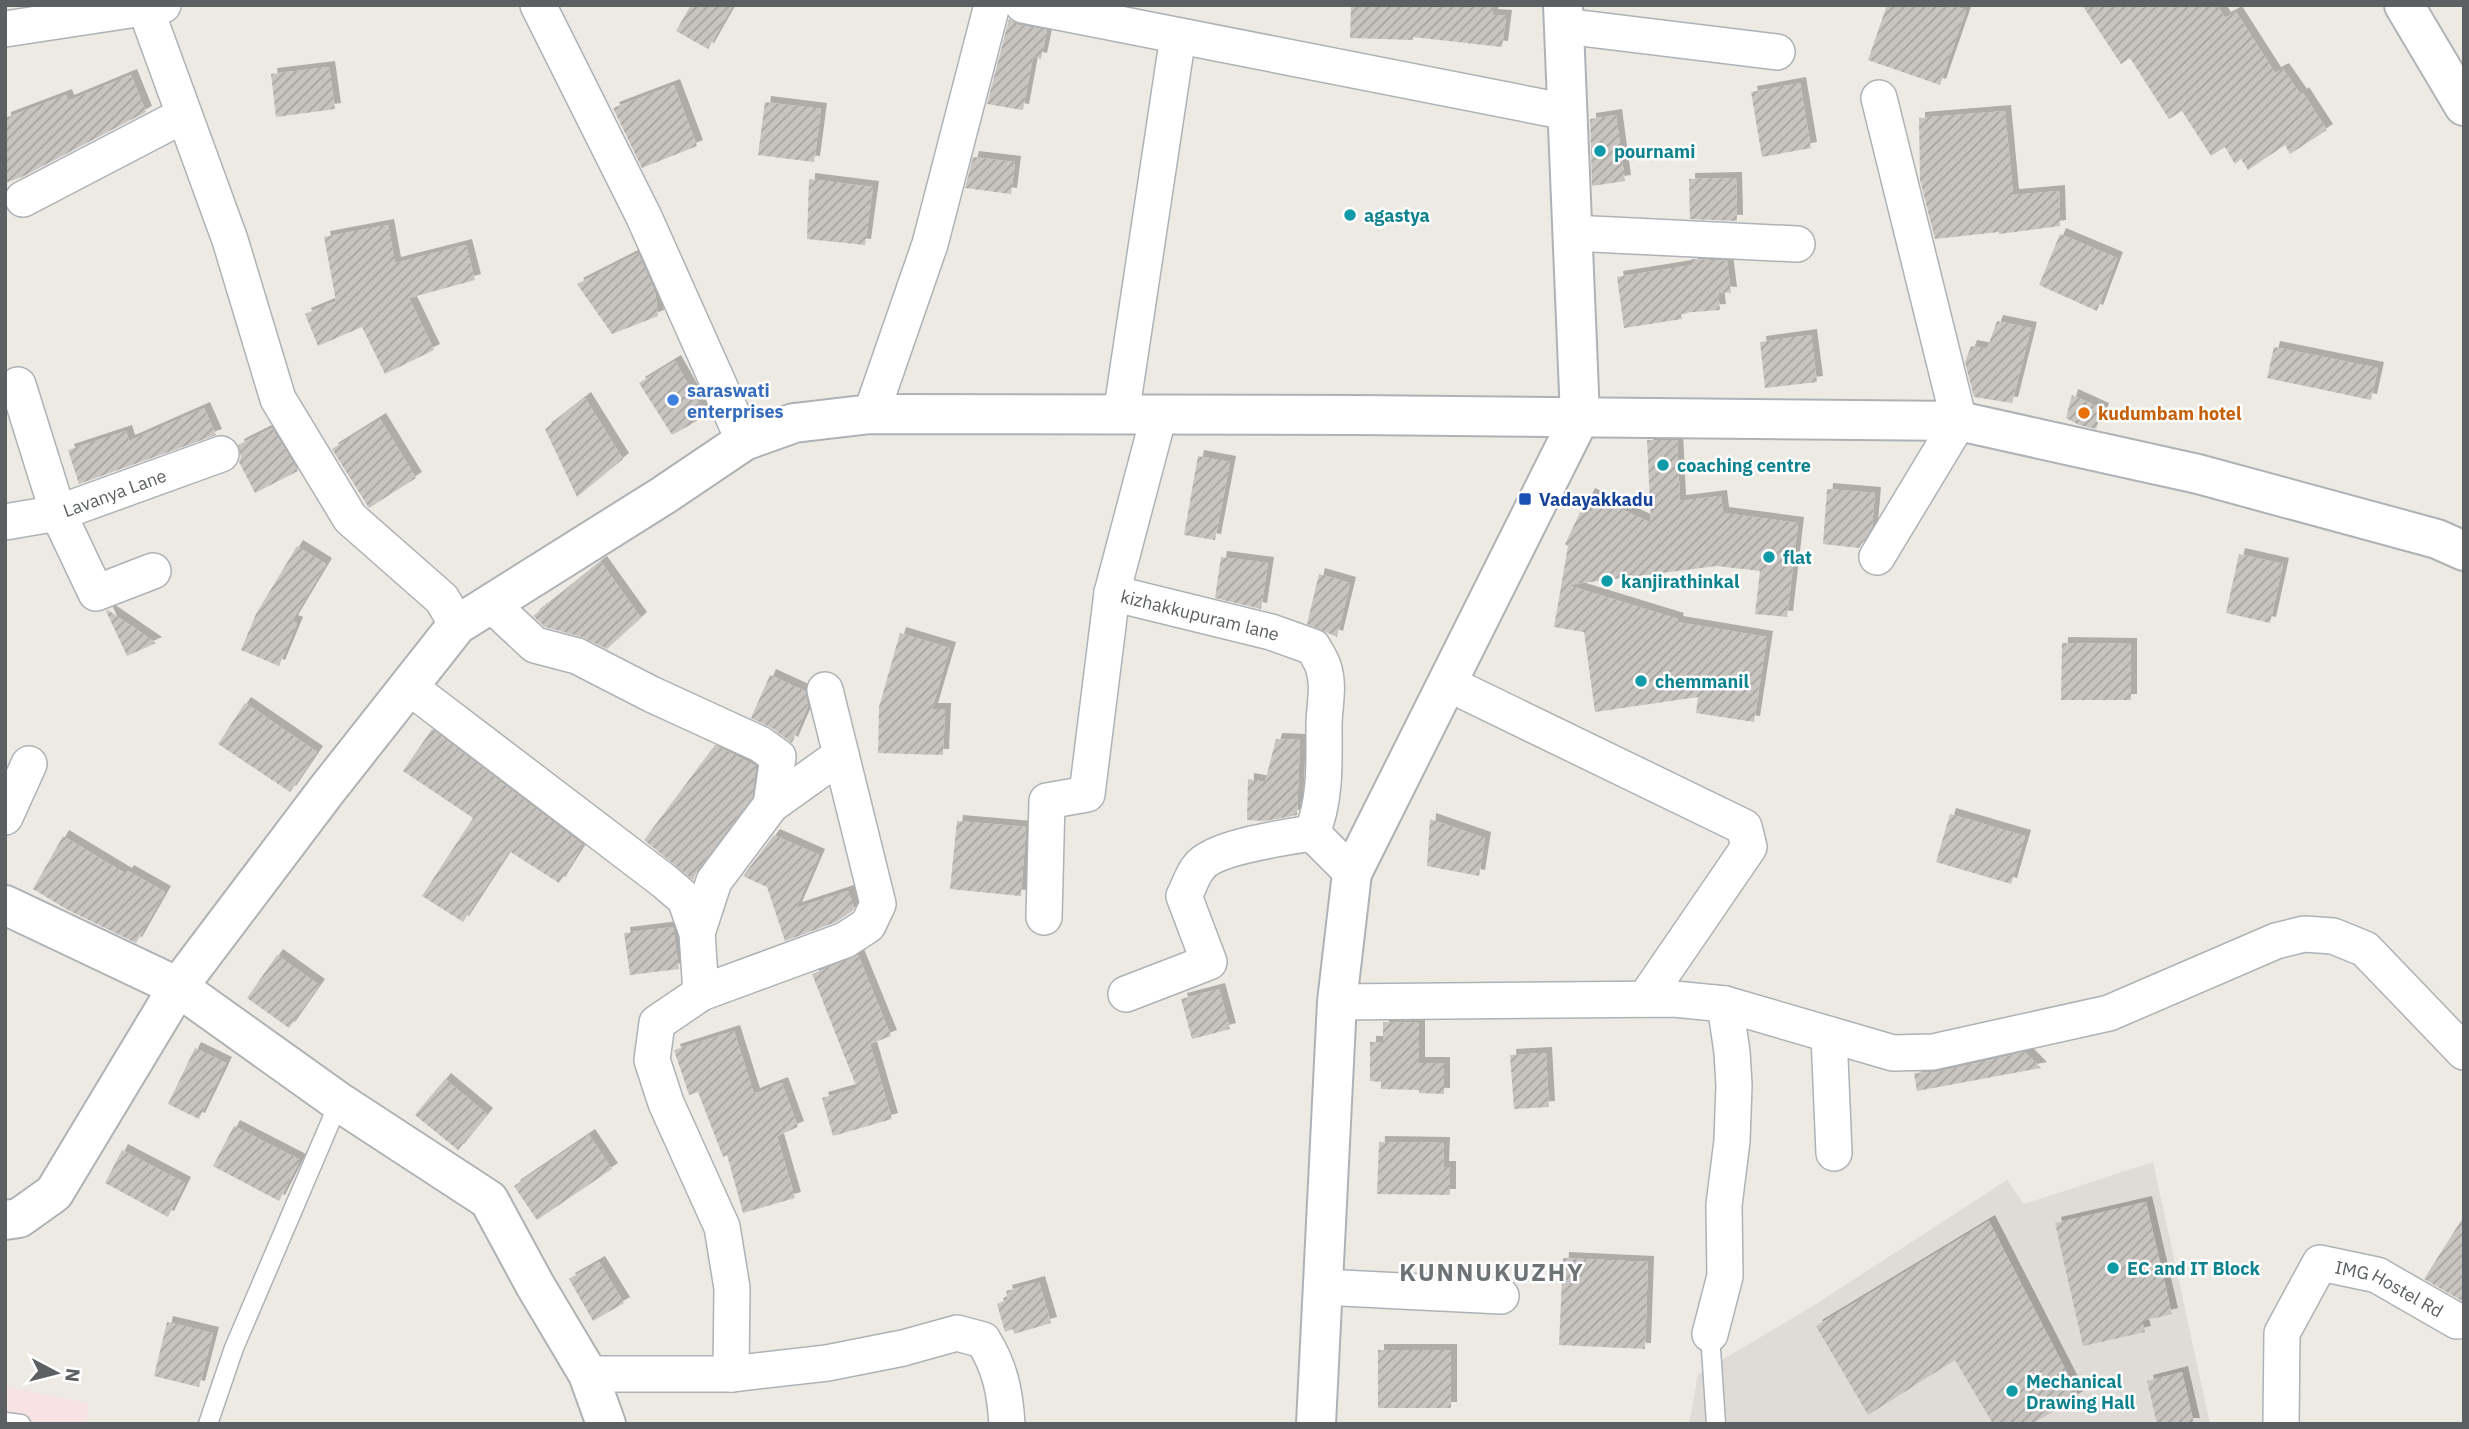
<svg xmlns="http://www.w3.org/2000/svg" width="2469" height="1429" viewBox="0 0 2469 1429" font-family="'IBM Plex Sans',sans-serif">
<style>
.education{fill:#dfdbd6}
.medical{fill:#f8e2e3}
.building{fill:url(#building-hatch);filter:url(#shadow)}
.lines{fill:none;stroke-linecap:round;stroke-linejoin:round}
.service-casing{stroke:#afb2b5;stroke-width:21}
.minor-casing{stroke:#afb2b5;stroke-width:38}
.tertiary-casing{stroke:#afb2b5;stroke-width:42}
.secondary-casing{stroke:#b1b4b7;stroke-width:42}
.service{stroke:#fff;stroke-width:18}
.minor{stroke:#fff;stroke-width:35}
.tertiary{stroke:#fff;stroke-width:38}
.secondary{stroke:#fff;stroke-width:38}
.culture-dot{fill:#0f9aa8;stroke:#fff;stroke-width:2.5}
.shop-dot{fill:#3f7fe0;stroke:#fff;stroke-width:2.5}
.food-dot{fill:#e8710a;stroke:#fff;stroke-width:2.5}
.transit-dot{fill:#1a4fb4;stroke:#fff;stroke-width:2.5}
.labels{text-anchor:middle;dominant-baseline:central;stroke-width:5;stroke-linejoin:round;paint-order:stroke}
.culture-label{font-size:18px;font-weight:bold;fill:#0d838f;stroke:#fff;text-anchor:start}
.shop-label{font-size:18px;font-weight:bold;fill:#366cbe;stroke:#fff;text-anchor:start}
.food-label{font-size:18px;font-weight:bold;fill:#c56008;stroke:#fff;text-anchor:start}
.street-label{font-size:18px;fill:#5c6063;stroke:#fff}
.transit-label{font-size:18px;font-weight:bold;fill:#164399;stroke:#fff;text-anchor:start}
.district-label{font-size:24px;font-weight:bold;letter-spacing:2px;fill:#6d7275;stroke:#fff}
</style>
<defs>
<pattern id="building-hatch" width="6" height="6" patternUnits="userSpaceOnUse" patternTransform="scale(1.75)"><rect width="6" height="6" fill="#c8c5c1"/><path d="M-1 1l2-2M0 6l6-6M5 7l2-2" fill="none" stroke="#a6a3a0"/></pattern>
<filter id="shadow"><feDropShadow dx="6" dy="-6" stdDeviation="0" flood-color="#0004"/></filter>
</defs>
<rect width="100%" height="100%" fill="#edeae4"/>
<path class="education" d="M 2153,1162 L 2210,1424 L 1689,1424 L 1698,1374 L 1813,1306 L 2007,1180 L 2024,1204 Z"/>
<path class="medical" d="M 5,1387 L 88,1403 L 87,1424 L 5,1424 Z"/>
<path class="building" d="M 691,5 L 733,5 L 708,49 L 676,31 Z
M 1351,5 L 1494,5 L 1492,15 L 1506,16 L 1502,47 L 1413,37 L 1413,40 L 1350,38 Z
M 1887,5 L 1952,5 L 1966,10 L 1940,85 L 1868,60 Z
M 2082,5 L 2217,5 L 2225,18 L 2236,12 L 2275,73 L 2283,69 L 2301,95 L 2303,93 L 2327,130 L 2290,154 L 2285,145 L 2248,170 L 2241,159 L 2235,164 L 2225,147 L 2211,156 L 2182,111 L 2169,119 L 2130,58 L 2121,64 Z
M 1009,19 L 1019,25 L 1047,30 L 1041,59 L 1033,57 L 1023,110 L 987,104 Z
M 329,67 L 335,109 L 276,117 L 271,74 Z
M 131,75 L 146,112 L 22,177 L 5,183 L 5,118 L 66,95 L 68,101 Z
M 1800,83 L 1811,148 L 1762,157 L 1751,92 Z
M 674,85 L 697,146 L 642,168 L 613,108 Z
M 765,102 L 821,109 L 814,162 L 758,155 Z
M 2005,111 L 2013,195 L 2059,191 L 2060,226 L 1999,234 L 1999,232 L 1935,239 L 1920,180 L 1919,118 Z
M 1616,115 L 1625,181 L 1592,186 L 1590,119 Z
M 973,157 L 1015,162 L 1011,194 L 965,188 Z
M 1736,178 L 1737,221 L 1690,219 L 1689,179 Z
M 809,179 L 873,187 L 865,245 L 807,239 Z
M 388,225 L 395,263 L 466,245 L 475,280 L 409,298 L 434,350 L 385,374 L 362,327 L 318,346 L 305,314 L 336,301 L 324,237 Z
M 2060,234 L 2117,258 L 2097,311 L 2039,285 Z
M 638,253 L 655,292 L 658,316 L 612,334 L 577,284 Z
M 1692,259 L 1727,261 L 1731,293 L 1718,292 L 1720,310 L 1681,313 L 1682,319 L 1624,328 L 1617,277 L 1692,265 Z
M 1997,321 L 2031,328 L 2012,403 L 1974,397 L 1965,362 L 1971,346 L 1987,349 Z
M 1811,335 L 1817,382 L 1765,388 L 1760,342 Z
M 2274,347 L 2378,368 L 2371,400 L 2267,378 Z
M 675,361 L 706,416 L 672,435 L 639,383 Z
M 2072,395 L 2103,409 L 2096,429 L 2079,425 L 2066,418 Z
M 585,398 L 623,459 L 577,497 L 545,429 Z
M 204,408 L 216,435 L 79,484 L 68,450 L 126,431 L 129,441 Z
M 380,419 L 416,478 L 369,508 L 332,449 Z
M 272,428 L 298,471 L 255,493 L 239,462 L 241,457 L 238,445 Z
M 1647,440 L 1677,440 L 1680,501 L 1721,496 L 1723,513 L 1798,523 L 1787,617 L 1755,614 L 1760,571 L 1717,566 L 1567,585 L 1678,619 L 1677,622 L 1767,637 L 1754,722 L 1696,713 L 1698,697 L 1595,712 L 1584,632 L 1554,627 L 1568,546 L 1565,544 L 1589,494 L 1651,523 Z
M 1198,456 L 1230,462 L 1215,540 L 1184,535 Z
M 1827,489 L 1875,493 L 1872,527 L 1859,548 L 1823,544 Z
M 297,546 L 326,564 L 292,621 L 297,623 L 279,666 L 241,650 L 256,614 Z
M 2239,554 L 2283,564 L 2270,623 L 2226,613 Z
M 1221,557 L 1268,563 L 1261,609 L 1215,598 Z
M 601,562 L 641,618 L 607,649 L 582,637 L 545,627 L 533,616 Z
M 1319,574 L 1350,583 L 1337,637 L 1307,624 Z
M 108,610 L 156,643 L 127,656 L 106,611 Z
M 900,633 L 950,648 L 932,709 L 945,709 L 943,755 L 878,753 L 879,707 Z
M 2062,643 L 2131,644 L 2131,700 L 2061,700 Z
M 770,675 L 805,691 L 808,706 L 792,743 L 772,728 L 751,718 Z
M 245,703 L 317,752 L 290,792 L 218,744 Z
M 432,729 L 583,845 L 559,883 L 509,851 L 463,922 L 422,896 L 473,818 L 403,771 Z
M 1276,739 L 1300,740 L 1297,815 L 1265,821 L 1247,820 L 1248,779 L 1265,782 Z
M 715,745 L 756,766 L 752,797 L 698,869 L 693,880 L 644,840 Z
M 1950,814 L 2025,836 L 2011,884 L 1936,862 Z
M 1430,819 L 1485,838 L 1479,876 L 1427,866 Z
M 957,821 L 1026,827 L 1021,896 L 950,889 Z
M 774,835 L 819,855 L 796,908 L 848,891 L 854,908 L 852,911 L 836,922 L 785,941 L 767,887 L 743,876 Z
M 63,836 L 126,874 L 128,871 L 165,892 L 136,943 L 66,909 L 33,889 Z
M 673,927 L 679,969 L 630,975 L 624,933 Z
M 277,955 L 319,985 L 289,1028 L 247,998 Z
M 858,955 L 891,1036 L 870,1044 L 892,1119 L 833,1136 L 822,1098 L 857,1088 L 812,974 Z
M 1219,989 L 1230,1029 L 1192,1039 L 1181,999 Z
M 1383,1022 L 1419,1023 L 1419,1063 L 1444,1063 L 1444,1094 L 1419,1093 L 1419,1090 L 1381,1089 L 1381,1082 L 1370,1081 L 1370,1042 L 1383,1042 Z
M 734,1031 L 754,1094 L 782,1083 L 798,1127 L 777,1136 L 795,1198 L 743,1213 L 727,1155 L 723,1157 L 698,1092 L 689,1095 L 674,1050 Z
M 195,1048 L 226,1063 L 199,1119 L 168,1104 Z
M 2025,1052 L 2041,1068 L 1917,1091 L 1914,1073 L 1937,1072 Z
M 1546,1053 L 1549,1107 L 1514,1109 L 1510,1055 Z
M 445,1079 L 487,1114 L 458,1150 L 415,1115 Z
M 234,1126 L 300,1160 L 279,1201 L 213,1166 Z
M 589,1135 L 612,1169 L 537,1220 L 514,1186 Z
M 1379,1142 L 1444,1143 L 1443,1167 L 1450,1167 L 1450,1195 L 1377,1194 Z
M 122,1150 L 185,1183 L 168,1217 L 105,1183 Z
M 2146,1202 L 2172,1314 L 2142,1321 L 2145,1332 L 2083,1346 L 2055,1223 Z
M 2464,1216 L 2464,1302 L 2424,1279 Z
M 1989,1221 L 2079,1396 L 2032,1424 L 1993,1424 L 1955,1360 L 1868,1415 L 1816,1326 Z
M 1563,1258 L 1648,1262 L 1645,1349 L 1559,1345 Z
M 599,1262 L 624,1303 L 593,1321 L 569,1279 Z
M 1039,1282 L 1051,1323 L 1014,1334 L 1013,1329 L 1005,1332 L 997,1304 L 1008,1299 L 1006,1291 Z
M 167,1322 L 213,1333 L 199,1387 L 154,1376 Z
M 1378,1350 L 1451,1350 L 1451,1408 L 1378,1408 Z
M 2182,1372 L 2194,1424 L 2157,1424 L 2147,1381 Z"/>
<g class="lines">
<g class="service-casing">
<path id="service" d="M 1710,1334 L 1716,1424
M 5,1422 L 21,1424
M 208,1424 L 234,1348 L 339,1102"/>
</g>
<g class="minor-casing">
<g id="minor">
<path d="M 538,5 L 644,217 L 744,441"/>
<path d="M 1023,5 L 1567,112"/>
<path d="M 145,7 L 230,240 L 278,399 L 350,518 L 442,599 L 457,625"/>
<path d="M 1564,26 L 1777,52"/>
<path d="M 5,29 L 163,5"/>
<path d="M 23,199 L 184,115"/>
<path d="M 1572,233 L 1797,244"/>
<path d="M 18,385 L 58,513 L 96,593 L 153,571"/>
<path d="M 871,414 L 930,244 L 992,5"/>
<path d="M 1121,415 L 1178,36"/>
<path id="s1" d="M 5,522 L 58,513 L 221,454"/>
<path d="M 1877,557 L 1959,421 L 1879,98"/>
<path d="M 1112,593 L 1159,415"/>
<path d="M 491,604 L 535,645 L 577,656 L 651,694 L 760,744 L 778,757 L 771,805 L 714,881 L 697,933"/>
<path d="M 1447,683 L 1744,827 L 1749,847 L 1645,999"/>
<path d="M 408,686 L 664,881 L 685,899 L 697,933 L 701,993"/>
<path d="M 771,805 L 841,755"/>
<path d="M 5,817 L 29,764"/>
<path id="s2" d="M 1044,917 L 1047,801 L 1087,794 L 1112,593 L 1271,632 L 1313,647 C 1316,653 1321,660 1323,666 C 1330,686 1324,706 1324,726 C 1324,762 1326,799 1312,833 L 1352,873"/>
<path d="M 1126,994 L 1209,962 L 1184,896 C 1189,887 1192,875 1199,867 C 1213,847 1288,837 1312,833"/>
<path d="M 1337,1002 L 1674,999 L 1725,1004 L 1732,1052 L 1734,1085 L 1732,1141 L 1724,1205 L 1725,1276 L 1710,1334"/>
<path d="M 1725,1004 L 1893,1053 L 1933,1052 L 2109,1013 L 2276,941 L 2304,934 L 2333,936 L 2365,949 L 2464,1052"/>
<path d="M 1829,1035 L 1834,1153"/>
<path d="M 1322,1287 L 1501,1296"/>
<path d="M 588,1374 L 731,1374 L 827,1363 L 903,1348 L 957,1333 L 983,1340 C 1000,1367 1005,1392 1007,1424"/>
<path d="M 731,1374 L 732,1288 L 722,1227 L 666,1103 L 652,1060 L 657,1023 L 701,993 L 845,940 L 868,925 L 878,904 L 825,690"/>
<path id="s3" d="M 2281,1424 L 2282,1333 L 2320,1263 L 2377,1275 L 2457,1321"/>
</g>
</g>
<g class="tertiary-casing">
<path id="tertiary" d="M 5,905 L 178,987 L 339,1102 L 489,1200 L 535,1285 L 588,1374 L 606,1424
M 5,1220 L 19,1218 L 54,1193 L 178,987 L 326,791 L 457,625 L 664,495 L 744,441 L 794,423 L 871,414 L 1358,415 L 1959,421 L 2198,474 L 2437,539 L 2464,551
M 1316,1424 L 1337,1002 L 1352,873 L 1580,417 L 1563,5"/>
</g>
<g class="secondary-casing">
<path id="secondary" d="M 2404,5 L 2464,106"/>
</g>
<use href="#service" class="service"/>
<use href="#minor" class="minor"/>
<use href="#tertiary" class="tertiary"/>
<use href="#secondary" class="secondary"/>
</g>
<g class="culture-dot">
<circle cx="1600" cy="151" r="7"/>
<circle cx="1350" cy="215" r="7"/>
<circle cx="1663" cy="465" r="7"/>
<circle cx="1769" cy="557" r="7"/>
<circle cx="1607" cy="581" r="7"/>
<circle cx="1641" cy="681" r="7"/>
<circle cx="2113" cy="1268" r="7"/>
<circle cx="2012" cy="1391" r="7"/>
</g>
<circle class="shop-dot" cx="673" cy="400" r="7"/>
<circle class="food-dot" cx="2084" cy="413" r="7"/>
<rect class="transit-dot" x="1518" y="492" width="14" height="14" rx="3.5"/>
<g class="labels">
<g class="culture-label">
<text x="1614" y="151">pournami</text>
<text x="1364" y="215">agastya</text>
<text x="1677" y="465">coaching centre</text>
<text x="1783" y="557">flat</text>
<text x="1621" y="581">kanjirathinkal</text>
<text x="1655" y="681">chemmanil</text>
<text x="2127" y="1268">EC and IT Block</text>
<text x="2026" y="1381">Mechanical<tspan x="2026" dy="21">Drawing Hall</tspan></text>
</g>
<g class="shop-label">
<text x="687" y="390">saraswati<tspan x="687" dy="21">enterprises</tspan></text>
</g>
<g class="food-label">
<text x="2098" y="413">kudumbam hotel</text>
</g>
<g class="street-label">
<text stroke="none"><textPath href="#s1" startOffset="114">Lavanya Lane</textPath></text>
<text stroke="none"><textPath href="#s2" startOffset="450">kizhakkupuram lane</textPath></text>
<text stroke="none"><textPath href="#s3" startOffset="245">IMG Hostel Rd</textPath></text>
</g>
<g class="transit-label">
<text x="1539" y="499">Vadayakkadu</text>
</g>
<g class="district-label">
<text x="1492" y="1272">KUNNUKUZHY</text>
</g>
</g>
<rect width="2469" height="1429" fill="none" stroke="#5c6063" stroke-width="14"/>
<g transform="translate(56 1373) rotate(97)" stroke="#ffffff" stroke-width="5" paint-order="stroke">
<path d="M0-5L12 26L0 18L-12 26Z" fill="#5c6063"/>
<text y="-10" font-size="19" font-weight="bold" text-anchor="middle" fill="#5c6063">N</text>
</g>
</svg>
